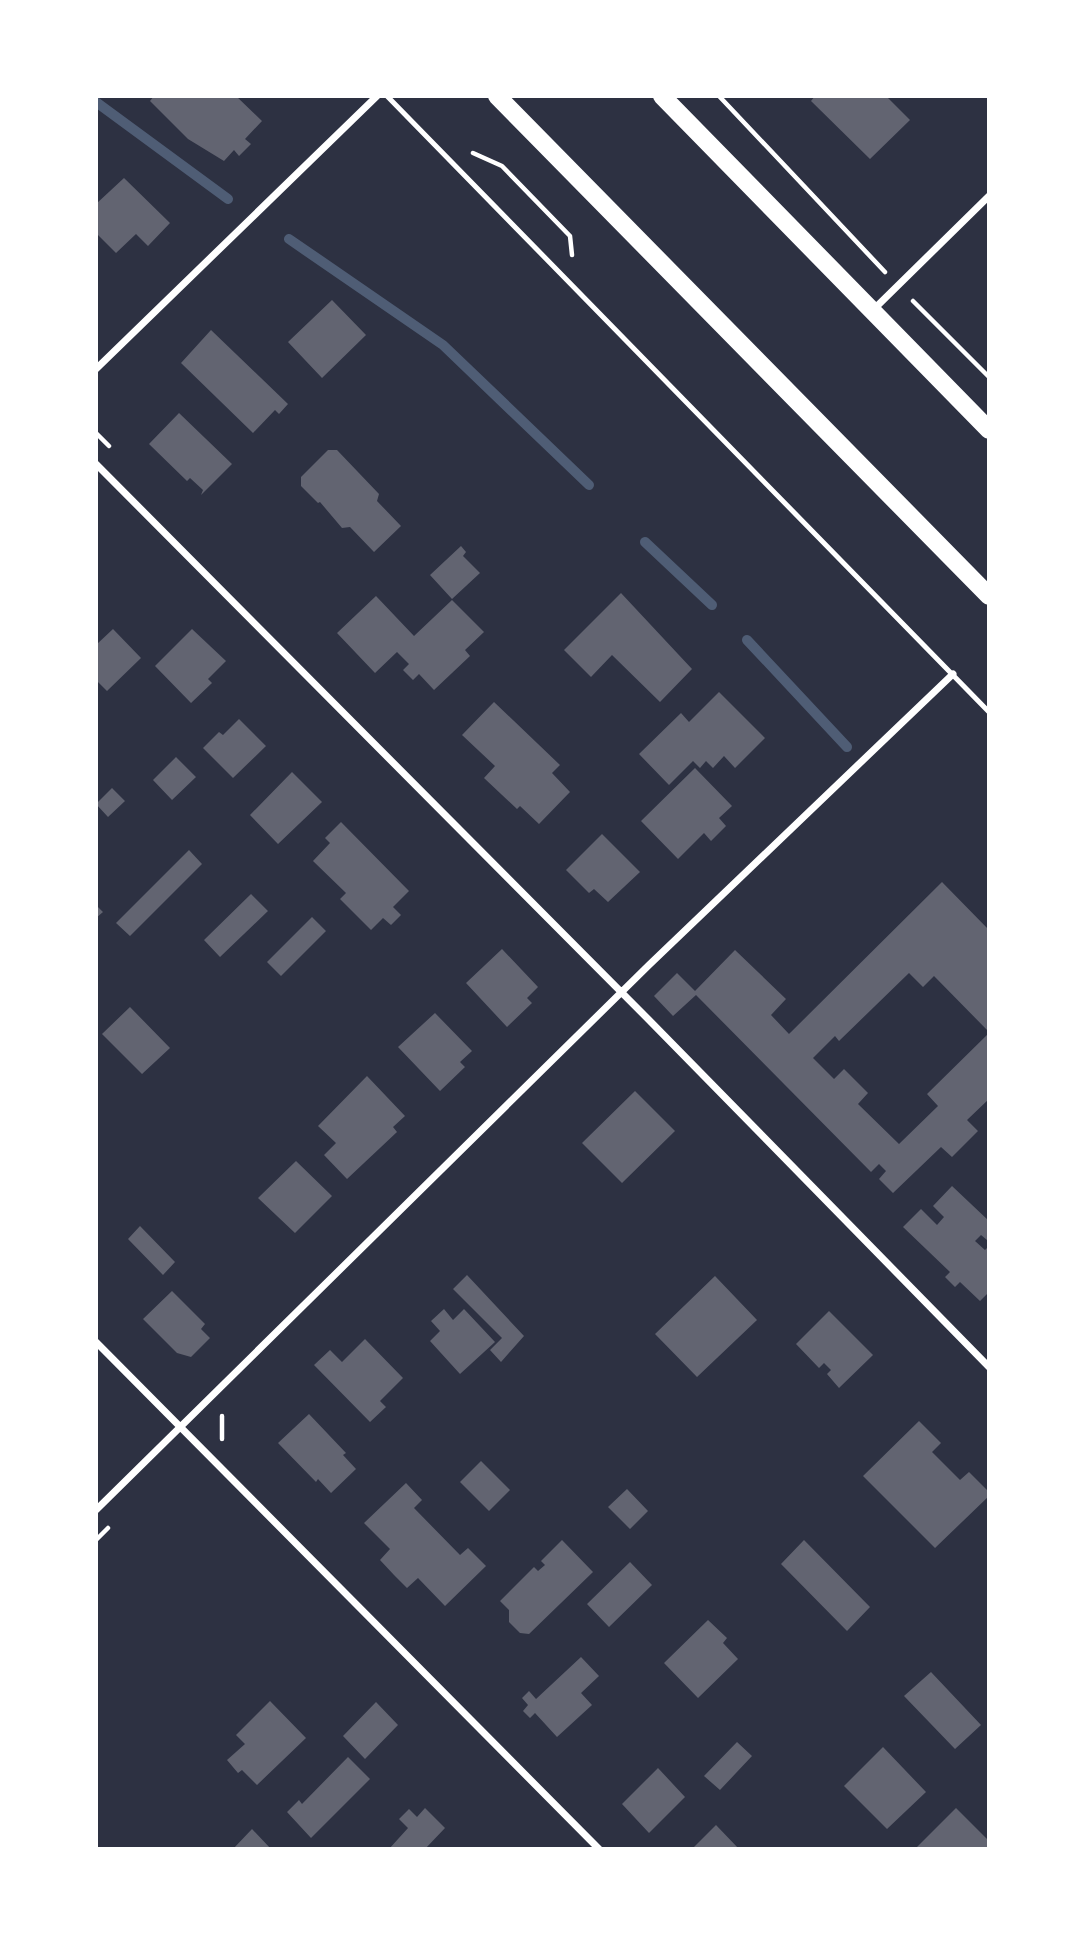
<svg xmlns="http://www.w3.org/2000/svg" width="1085" height="1945" viewBox="0 0 1085 1945" font-family="Signika,sans-serif">
<style>
.lines{fill:none;stroke-linecap:round;stroke-linejoin:round}
.stream{stroke:#4f5d75;stroke-width:10}
.building{fill:#626471}
.path{stroke:#fff;stroke-width:4.5}
.service{stroke:#fff;stroke-width:5}
.minor{stroke:#fff;stroke-width:7}
.primary{stroke:#fff;stroke-width:18}
</style>
<rect width="100%" height="100%" fill="#2d3142"/>
<g class="lines">
<path class="stream" d="M 96,102 L 228,199
M 289,239 L 443,345 L 589,485
M 645,542 L 712,605
M 747,640 L 847,747"/>
</g>
<path class="building" d="M 154,96 L 236,96 L 262,121 L 245,139 L 251,144 L 239,156 L 234,150 L 224,161 L 188,139 L 150,101 Z
M 815,96 L 886,96 L 910,120 L 870,159 L 811,101 Z
M 124,178 L 170,223 L 148,246 L 136,234 L 116,253 L 96,233 L 96,204 Z
M 332,300 L 366,335 L 322,378 L 288,342 Z
M 211,330 L 288,404 L 279,414 L 275,410 L 253,433 L 181,363 Z
M 179,413 L 232,464 L 201,495 L 203,490 L 190,478 L 187,481 L 149,444 Z
M 328,450 L 337,450 L 379,494 L 377,501 L 401,526 L 374,552 L 350,527 L 342,528 L 320,502 L 318,503 L 301,486 L 301,477 Z
M 461,546 L 466,552 L 463,556 L 480,573 L 452,599 L 430,575 Z
M 621,593 L 692,669 L 660,702 L 612,655 L 591,677 L 564,650 Z
M 376,596 L 414,636 L 452,600 L 484,632 L 465,650 L 470,656 L 434,690 L 419,674 L 413,680 L 403,670 L 409,664 L 397,652 L 375,673 L 337,633 Z
M 113,629 L 141,658 L 107,691 L 96,680 L 96,645 Z
M 192,629 L 226,661 L 208,679 L 212,683 L 191,703 L 155,666 Z
M 719,692 L 765,738 L 735,768 L 724,756 L 713,768 L 706,761 L 700,768 L 693,761 L 669,785 L 639,754 L 681,713 L 689,722 Z
M 494,702 L 560,765 L 552,773 L 570,792 L 539,824 L 520,806 L 517,809 L 484,778 L 495,766 L 462,735 Z
M 239,719 L 266,746 L 233,778 L 203,748 L 219,732 L 223,735 Z
M 176,757 L 196,777 L 172,800 L 153,780 Z
M 695,768 L 732,806 L 719,818 L 726,826 L 711,841 L 704,833 L 678,859 L 641,821 Z
M 292,772 L 322,802 L 278,844 L 250,815 Z
M 112,788 L 125,801 L 108,817 L 96,804 Z
M 341,822 L 409,891 L 393,907 L 401,915 L 391,925 L 383,918 L 371,930 L 340,899 L 346,893 L 313,861 L 330,843 L 325,838 Z
M 602,834 L 640,872 L 608,902 L 594,889 L 589,893 L 566,870 Z
M 189,850 L 202,864 L 130,936 L 116,923 Z
M 942,882 L 989,930 L 989,1032 L 934,976 L 923,987 L 909,973 L 839,1041 L 835,1036 L 813,1058 L 834,1079 L 844,1069 L 868,1093 L 858,1104 L 899,1144 L 938,1106 L 927,1094 L 989,1033 L 989,1099 L 967,1120 L 978,1131 L 952,1157 L 941,1147 L 893,1193 L 879,1179 L 886,1171 L 879,1164 L 871,1172 L 696,995 L 673,1016 L 654,996 L 677,973 L 695,991 L 735,950 L 786,999 L 771,1015 L 789,1034 Z
M 251,894 L 268,911 L 220,957 L 204,940 Z
M 96,905 L 103,912 L 96,918 Z
M 312,917 L 326,931 L 281,976 L 267,962 Z
M 502,949 L 538,987 L 527,998 L 532,1003 L 507,1027 L 466,983 Z
M 130,1007 L 170,1048 L 142,1074 L 102,1034 Z
M 435,1013 L 472,1051 L 460,1062 L 465,1067 L 440,1091 L 398,1047 Z
M 367,1076 L 405,1116 L 393,1127 L 397,1132 L 347,1179 L 324,1155 L 336,1143 L 318,1126 Z
M 635,1091 L 675,1131 L 622,1183 L 582,1143 Z
M 296,1161 L 332,1196 L 295,1233 L 258,1198 Z
M 952,1186 L 989,1221 L 989,1238 L 987,1240 L 981,1235 L 975,1241 L 985,1250 L 989,1246 L 989,1292 L 980,1301 L 960,1282 L 955,1287 L 945,1277 L 950,1272 L 903,1227 L 921,1209 L 937,1225 L 944,1217 L 933,1206 Z
M 140,1226 L 175,1262 L 163,1275 L 128,1239 Z
M 467,1275 L 524,1336 L 501,1362 L 490,1350 L 502,1338 L 453,1289 Z
M 715,1276 L 757,1320 L 697,1377 L 655,1334 Z
M 172,1291 L 205,1324 L 201,1329 L 210,1338 L 191,1357 L 177,1353 L 143,1319 Z
M 444,1309 L 453,1320 L 464,1309 L 495,1342 L 460,1374 L 430,1341 L 440,1331 L 431,1321 Z
M 829,1311 L 873,1355 L 839,1388 L 827,1374 L 831,1370 L 824,1363 L 819,1368 L 796,1344 Z
M 365,1339 L 403,1378 L 380,1401 L 386,1407 L 370,1422 L 314,1365 L 330,1350 L 342,1362 Z
M 309,1414 L 346,1453 L 343,1455 L 356,1469 L 331,1493 L 318,1479 L 316,1482 L 278,1443 Z
M 919,1421 L 941,1443 L 932,1452 L 960,1480 L 969,1472 L 989,1492 L 989,1496 L 935,1548 L 863,1476 Z
M 481,1461 L 510,1490 L 489,1511 L 460,1482 Z
M 406,1483 L 422,1500 L 414,1508 L 460,1555 L 468,1548 L 486,1566 L 445,1606 L 418,1578 L 407,1588 L 394,1575 L 380,1560 L 390,1549 L 364,1523 Z
M 627,1489 L 648,1511 L 630,1529 L 608,1507 Z
M 562,1540 L 593,1572 L 529,1634 L 520,1633 L 509,1622 L 509,1610 L 500,1601 L 534,1567 L 538,1571 L 545,1565 L 541,1561 Z
M 804,1540 L 870,1607 L 847,1631 L 781,1564 Z
M 630,1562 L 652,1585 L 609,1627 L 587,1604 Z
M 708,1620 L 727,1638 L 723,1643 L 738,1659 L 698,1698 L 664,1663 Z
M 581,1657 L 599,1676 L 581,1693 L 592,1705 L 557,1737 L 535,1713 L 530,1718 L 523,1711 L 528,1705 L 522,1698 L 529,1691 L 536,1699 Z
M 931,1672 L 981,1725 L 955,1749 L 904,1696 Z
M 270,1701 L 306,1738 L 257,1785 L 242,1770 L 238,1773 L 227,1760 L 245,1744 L 236,1735 Z
M 376,1702 L 398,1725 L 365,1759 L 343,1736 Z
M 737,1742 L 752,1756 L 720,1790 L 704,1776 Z
M 883,1747 L 926,1792 L 887,1829 L 844,1786 Z
M 348,1757 L 370,1779 L 311,1838 L 287,1812 L 299,1800 L 302,1804 Z
M 658,1768 L 685,1797 L 649,1833 L 622,1804 Z
M 425,1808 L 445,1828 L 425,1849 L 389,1849 L 408,1828 L 399,1819 L 409,1809 L 417,1817 Z
M 956,1808 L 989,1841 L 989,1849 L 915,1849 Z
M 716,1825 L 739,1849 L 692,1849 Z
M 252,1829 L 271,1849 L 233,1849 Z"/>
<g class="lines">
<path class="path" d="M 719,96 L 885,272
M 473,153 L 502,166 L 570,236 L 572,255
M 913,301 L 989,377
M 96,433 L 109,446
M 222,1416 L 222,1439
M 96,1540 L 108,1528"/>
<path class="service" d="M 387,96 L 989,712"/>
<path class="minor" d="M 872,311 L 989,196
M 96,369 L 377,96
M 96,464 L 649,1020 L 989,1367
M 96,1342 L 599,1849
M 96,1510 L 649,965 L 953,674"/>
<path class="primary" d="M 497,96 L 989,596
M 662,96 L 989,430"/>
</g>
<rect width="1085" height="1945" fill="none" stroke="#ffffff" stroke-width="196"/>
</svg>
